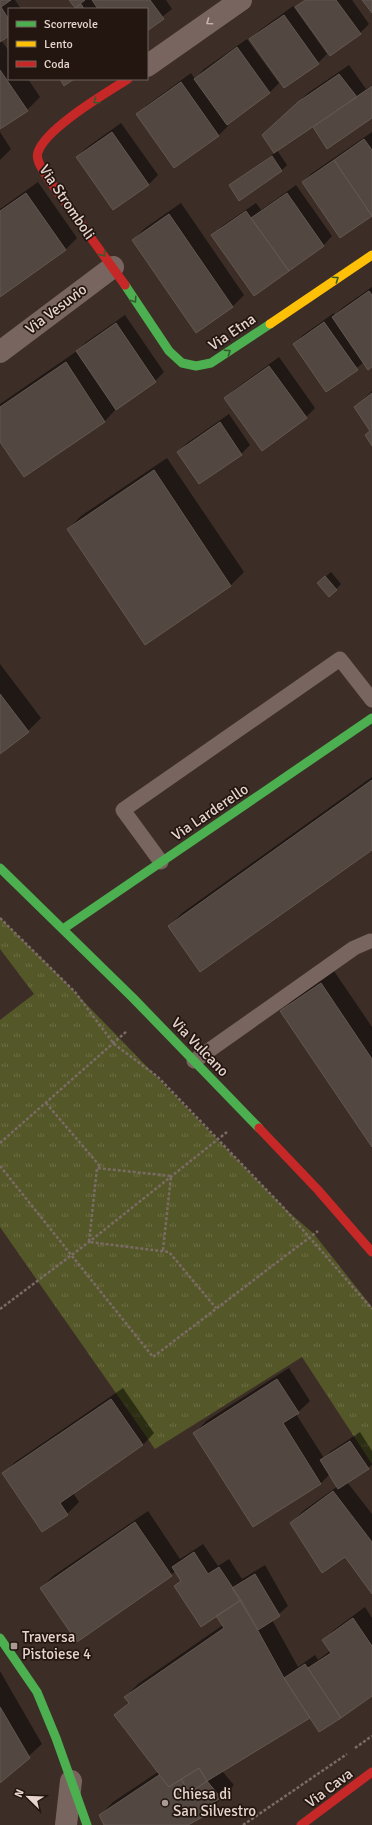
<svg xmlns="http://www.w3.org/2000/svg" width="372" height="1825" viewBox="0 0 372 1825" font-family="Signika,sans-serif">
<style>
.park{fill:url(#park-tufts)}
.shadow{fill:#0007}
.building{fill:#534741;stroke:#635751}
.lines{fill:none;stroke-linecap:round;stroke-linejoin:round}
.path{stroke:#7b6b66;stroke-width:2.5;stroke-dasharray:3 2;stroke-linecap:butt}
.lane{stroke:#79655f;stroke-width:15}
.street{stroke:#79655f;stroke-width:22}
.fast{stroke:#4caf50;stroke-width:9}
.slow{stroke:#ffc107;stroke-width:9}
.jam{stroke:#c62828;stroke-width:9}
.oneway{stroke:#c5b3ac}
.oneway2{stroke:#355b2d}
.poi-dot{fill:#aa9a93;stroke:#231611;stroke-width:1.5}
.labels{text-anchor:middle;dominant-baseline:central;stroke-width:3.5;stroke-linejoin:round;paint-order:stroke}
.street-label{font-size:15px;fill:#e6d4cd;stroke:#231611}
.poi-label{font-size:15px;fill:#e6d4cd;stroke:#231611;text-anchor:start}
</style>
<defs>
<pattern id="park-tufts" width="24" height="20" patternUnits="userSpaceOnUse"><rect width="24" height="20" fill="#545727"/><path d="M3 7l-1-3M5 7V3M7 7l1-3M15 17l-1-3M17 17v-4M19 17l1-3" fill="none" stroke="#6d6e45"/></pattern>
</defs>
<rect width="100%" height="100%" fill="#3c2e27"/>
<path class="park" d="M 0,918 L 59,976 L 283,1207 L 314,1234 L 372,1307 L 372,1464 L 302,1357 L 155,1449 L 0,1227 L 0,1020 L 34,994 L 0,949 Z"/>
<path class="shadow" d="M 0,0 L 15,0 L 21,9 L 9,9 L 9,34 L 1,40 L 9,51 L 9,79 L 28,79 L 40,97 L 27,110 L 0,128 Z
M 70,0 L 166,0 L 172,9 L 147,29 L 147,9 L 70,9 L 74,6 Z
M 304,0 L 352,0 L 369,24 L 360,33 L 297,7 Z
M 293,6 L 327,54 L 318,63 L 250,39 L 260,30 Z
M 247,39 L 279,83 L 270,92 L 227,124 L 228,126 L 219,135 L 175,167 L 138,114 L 147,105 L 191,73 L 195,79 L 204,69 Z
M 349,65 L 366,89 L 372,85 L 372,116 L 327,147 L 313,126 L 277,150 L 287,165 L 282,170 L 239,199 L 230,185 L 275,153 L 263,135 L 308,93 Z
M 121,123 L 158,175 L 149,184 L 114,209 L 77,157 L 86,148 Z
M 0,132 L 11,149 L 0,160 Z
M 372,132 L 372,215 L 303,182 L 312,173 Z
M 38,182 L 77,238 L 65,250 L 0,296 L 0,209 Z
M 296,185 L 332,236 L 323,246 L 213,235 L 222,226 L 256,203 L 261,210 Z
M 181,203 L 244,295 L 232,307 L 133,240 L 145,228 Z
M 372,287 L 372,366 L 364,362 L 327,391 L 294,344 L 303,335 L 334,313 L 335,315 L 342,308 Z
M 125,315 L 164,372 L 155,381 L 116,409 L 105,421 L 24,476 L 0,440 L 0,404 L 77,351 L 86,342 Z
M 279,357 L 315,408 L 306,417 L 225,398 L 235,389 Z
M 372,391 L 372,444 L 371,430 L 355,407 Z
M 229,414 L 250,445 L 241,454 L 178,452 L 187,443 Z
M 167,458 L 244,572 L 231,585 L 145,643 L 68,529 L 81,516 Z
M 331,572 L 341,584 L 336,589 L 324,578 Z
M 0,664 L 41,718 L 28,731 L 0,752 Z
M 372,777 L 372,848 L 169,926 L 182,913 Z
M 334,971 L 372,1027 L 372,1145 L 282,1011 L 295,998 Z
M 289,1368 L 310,1401 L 296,1414 L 324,1458 L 331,1451 L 360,1432 L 372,1451 L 372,1465 L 347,1482 L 372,1514 L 372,1593 L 345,1556 L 291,1523 L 303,1511 L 338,1486 L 330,1474 L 321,1483 L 253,1526 L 195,1433 L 206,1421 Z
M 123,1388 L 154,1433 L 143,1445 L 73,1493 L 79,1502 L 67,1514 L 3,1474 L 15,1462 Z
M 148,1511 L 180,1559 L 203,1544 L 218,1566 L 229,1559 L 242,1579 L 265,1565 L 288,1606 L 272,1620 L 298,1667 L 315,1655 L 318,1660 L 330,1651 L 323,1640 L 335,1629 L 365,1607 L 372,1618 L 372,1695 L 340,1717 L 310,1716 L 222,1771 L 234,1785 L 207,1813 L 186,1825 L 105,1825 L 100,1815 L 113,1802 L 158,1772 L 115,1716 L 129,1702 L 125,1697 L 138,1684 L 223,1625 L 218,1616 L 175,1586 L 182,1580 L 176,1571 L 77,1640 L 41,1588 L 53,1576 Z
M 0,1671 L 42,1744 L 0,1782 Z"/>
<path class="building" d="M 0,0 L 11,0 L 1,7 L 9,20 L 9,36 L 0,42 Z
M 69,0 L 85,0 L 75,8 Z
M 92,0 L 150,0 L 164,19 L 147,31 L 147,9 L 98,9 Z
M 305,0 L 336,0 L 361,34 L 330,56 L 295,7 Z
M 362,0 L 372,0 L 372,13 Z
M 81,4 L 84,9 L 73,9 L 75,8 Z
M 284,15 L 319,64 L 284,88 L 249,39 Z
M 237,47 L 270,93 L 227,125 L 194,79 Z
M 0,70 L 28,111 L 0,129 Z
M 339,74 L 357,97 L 274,153 L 262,135 L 298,102 Z
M 60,79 L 74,79 L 64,86 Z
M 181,82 L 219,136 L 174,168 L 136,114 Z
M 372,86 L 372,118 L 327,149 L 313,127 Z
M 112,132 L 149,185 L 113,210 L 76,157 Z
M 364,139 L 372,150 L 372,216 L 334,160 Z
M 272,156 L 282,171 L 239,201 L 229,185 Z
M 334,160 L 372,216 L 340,238 L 302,182 Z
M 26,193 L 66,250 L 0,297 L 0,211 Z
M 287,193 L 324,246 L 289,271 L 251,218 Z
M 246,211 L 289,271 L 254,296 L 211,235 Z
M 169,214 L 233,307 L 196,333 L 132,240 Z
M 369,291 L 372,295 L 372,367 L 368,370 L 332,317 Z
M 324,322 L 358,370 L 326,392 L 293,344 Z
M 116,323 L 156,382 L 116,410 L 76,351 Z
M 66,362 L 105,422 L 24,477 L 0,442 L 0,407 Z
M 269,366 L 307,418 L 262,451 L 224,398 Z
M 372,393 L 372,446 L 365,435 L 370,431 L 354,407 Z
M 220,422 L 242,455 L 199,484 L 177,452 Z
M 154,470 L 231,586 L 145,645 L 67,529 Z
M 325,576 L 337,590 L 329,597 L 317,583 Z
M 0,694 L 29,732 L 0,754 Z
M 372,780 L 372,850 L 200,972 L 168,926 Z
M 321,983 L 372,1059 L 372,1147 L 280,1011 Z
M 277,1379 L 299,1413 L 283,1423 L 321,1484 L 253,1527 L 193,1433 Z
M 111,1399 L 143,1445 L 60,1503 L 68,1515 L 42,1532 L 2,1473 Z
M 350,1441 L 369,1469 L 338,1489 L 320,1460 Z
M 333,1491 L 372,1542 L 372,1594 L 345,1557 L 322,1573 L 290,1523 Z
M 135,1522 L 172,1576 L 77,1642 L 40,1588 Z
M 194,1552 L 208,1574 L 219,1567 L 241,1600 L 201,1627 L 174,1586 L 181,1581 L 172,1567 Z
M 255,1574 L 280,1616 L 258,1630 L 232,1588 Z
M 241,1600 L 284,1678 L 310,1718 L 207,1781 L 199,1768 L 169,1787 L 114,1715 L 129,1703 L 124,1697 L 224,1628 L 216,1616 Z
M 353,1618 L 372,1646 L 372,1696 L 341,1718 L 308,1668 L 331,1653 L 322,1640 Z
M 305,1664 L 341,1718 L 319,1732 L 284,1678 Z
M 0,1707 L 30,1758 L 0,1783 Z
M 199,1768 L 207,1781 L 190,1793 L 181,1779 Z
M 159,1775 L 169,1787 L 181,1779 L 190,1793 L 207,1781 L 221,1798 L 204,1808 L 208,1814 L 188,1825 L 104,1825 L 99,1815 Z"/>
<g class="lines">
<path class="path" d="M 0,918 L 75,992 L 114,1044 L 158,1077 L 283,1207 L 372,1309
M 46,1103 L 99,1165 L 97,1168
M 0,1143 L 127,1031
M 0,1166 L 153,1357 L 318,1231
M 163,1250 L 171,1176 L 97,1168 L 89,1242 L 169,1252 L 216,1308
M 0,1309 L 89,1242 L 227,1132
M 355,1748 L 372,1736
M 243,1825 L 347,1754"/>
<path class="lane" d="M 161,862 L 123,810 L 340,659 L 372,700
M 194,1061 L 354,948 L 370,941"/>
<path class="street" d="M 147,66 L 241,0
M 0,352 L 113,267
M 66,1825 L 71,1781"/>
<path class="fast" d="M 125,285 L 169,351 L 182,363 L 196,366 L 211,363 L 270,324
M 0,868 L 133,998 L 259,1128
M 63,929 L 372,718
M 0,1638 L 37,1692 L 56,1738 L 87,1825"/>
<path class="slow" d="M 270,324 L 372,255"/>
<path class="jam" d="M 125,285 L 47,177 C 43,170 35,160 38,152 C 46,128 106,93 128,79
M 259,1128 L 318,1190 L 372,1252
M 301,1825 L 372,1772"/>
</g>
<defs><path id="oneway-chevron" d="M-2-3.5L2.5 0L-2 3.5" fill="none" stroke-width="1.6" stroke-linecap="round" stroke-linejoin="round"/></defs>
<use class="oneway" href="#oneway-chevron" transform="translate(209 22) rotate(145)"/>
<g class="oneway2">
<use href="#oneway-chevron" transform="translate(96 101) rotate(145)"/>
<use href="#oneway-chevron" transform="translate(103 254) rotate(54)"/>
<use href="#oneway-chevron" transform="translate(336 279) rotate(-34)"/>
<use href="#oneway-chevron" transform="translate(134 300) rotate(56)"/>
<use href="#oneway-chevron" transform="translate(228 352) rotate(-34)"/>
</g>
<g class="poi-dot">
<rect x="10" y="1642" width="8" height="8" rx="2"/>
<circle cx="165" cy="1803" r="4"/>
</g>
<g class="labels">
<g class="street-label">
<text transform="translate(67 202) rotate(56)">Via Stromboli</text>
<text transform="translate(56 309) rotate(-37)">Via Vesuvio</text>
<text transform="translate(232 332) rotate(-34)">Via Etna</text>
<text transform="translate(210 812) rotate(-34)">Via Larderello</text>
<text transform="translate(200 1047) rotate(46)">Via Vulcano</text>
<text transform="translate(329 1788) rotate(-37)">Via Cava</text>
</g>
<g class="poi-label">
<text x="22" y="1637">Traversa<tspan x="22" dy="17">Pistoiese 4</tspan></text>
<text x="173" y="1794">Chiesa di<tspan x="173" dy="17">San Silvestro</tspan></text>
</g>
</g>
<rect x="8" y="8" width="140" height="72" fill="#231611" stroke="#71625c"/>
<rect x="16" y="21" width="20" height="6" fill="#4caf50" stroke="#71625c"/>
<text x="44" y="28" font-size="12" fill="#e6d4cd">Scorrevole</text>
<rect x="16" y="41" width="20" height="6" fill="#ffc107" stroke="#71625c"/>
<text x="44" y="48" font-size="12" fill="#e6d4cd">Lento</text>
<rect x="16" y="61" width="20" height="6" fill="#c62828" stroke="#71625c"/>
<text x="44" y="68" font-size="12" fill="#e6d4cd">Coda</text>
<g transform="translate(28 1797) rotate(293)" stroke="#231611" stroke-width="3" paint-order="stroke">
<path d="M0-3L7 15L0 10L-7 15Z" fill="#e6d4cd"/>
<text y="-6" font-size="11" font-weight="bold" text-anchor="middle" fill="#e6d4cd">N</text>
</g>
</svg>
